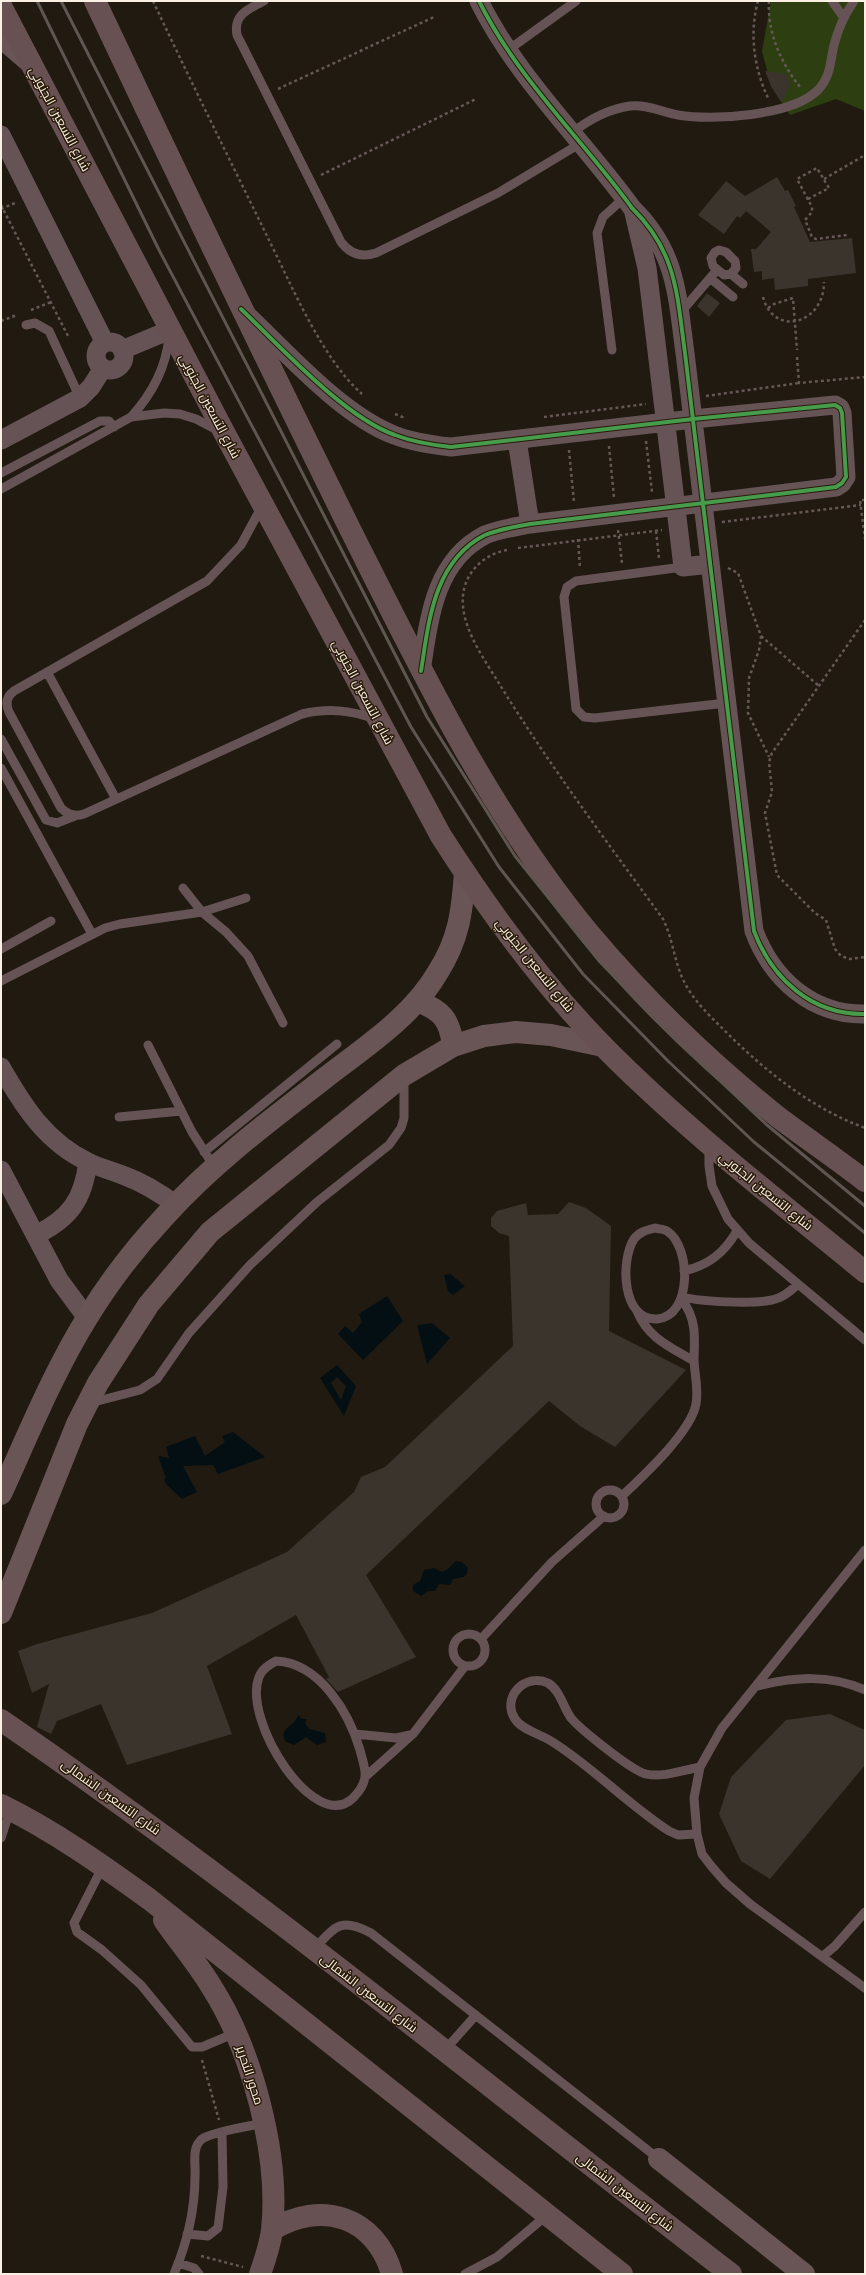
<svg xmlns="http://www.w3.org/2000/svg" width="866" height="2275" viewBox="0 0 866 2275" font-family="'Roboto Serif',Cairo,serif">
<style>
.green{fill:#2d3f10}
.water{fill:#040f13;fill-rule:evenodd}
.building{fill:#3a342c}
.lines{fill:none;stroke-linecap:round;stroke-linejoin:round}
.path{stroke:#655856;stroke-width:2.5;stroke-dasharray:3 3;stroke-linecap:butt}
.lane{stroke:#665356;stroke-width:9}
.street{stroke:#665356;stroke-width:19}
.secondary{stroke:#695456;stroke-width:22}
.primary{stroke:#675153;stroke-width:22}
.rail{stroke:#5f5551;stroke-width:3}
.cycleway-casing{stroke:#291b08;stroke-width:6}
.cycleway{stroke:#469c4c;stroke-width:4}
.labels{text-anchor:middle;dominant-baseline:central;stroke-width:3;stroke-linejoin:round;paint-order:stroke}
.street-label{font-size:13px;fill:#fbf0e4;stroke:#291b08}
</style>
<rect width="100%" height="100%" fill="#211a10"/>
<path class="green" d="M 771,1 L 865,1 L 865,111 L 836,99 L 790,115 L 771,86 L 762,51 Z"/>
<path class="water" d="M 450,1274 L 465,1286 L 453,1295 L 448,1291 L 444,1275 Z
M 387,1296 L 403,1321 L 363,1360 L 338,1334 L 345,1326 L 353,1333 L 362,1322 L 359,1314 Z
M 432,1323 L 450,1338 L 427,1364 L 417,1325 Z
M 337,1365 L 356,1386 L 344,1416 L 320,1378 ZM 337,1377 L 346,1386 L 341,1400 L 331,1383 Z
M 233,1432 L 265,1457 L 218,1474 L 213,1465 L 183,1466 L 197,1492 L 182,1499 L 165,1483 L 164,1479 L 166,1478 L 158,1456 L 169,1458 L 166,1447 L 195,1436 L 205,1456 L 225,1442 L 222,1436 Z
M 456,1561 L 462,1562 L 468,1568 L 467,1573 L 464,1577 L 453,1579 L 450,1585 L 439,1584 L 435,1591 L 428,1591 L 421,1596 L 413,1591 L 413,1585 L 420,1581 L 424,1570 L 434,1568 L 442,1572 L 448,1569 Z
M 298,1715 L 302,1719 L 307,1719 L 305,1723 L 309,1729 L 325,1733 L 326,1742 L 317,1745 L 306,1737 L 294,1745 L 286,1742 C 277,1729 295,1727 298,1715 Z"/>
<path class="building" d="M 765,71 L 782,73 L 788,76 L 790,85 L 782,102 L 781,102 L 771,86 Z
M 777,177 L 785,191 L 788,190 L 796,206 L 794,207 L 810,242 L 852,238 L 856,273 L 808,279 L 808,286 L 775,290 L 774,278 L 762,280 L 762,271 L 754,272 L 751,249 L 756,249 L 771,232 L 746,211 L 740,218 L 737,216 L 724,234 L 698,215 L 726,181 L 745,196 Z
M 707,293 L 720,303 L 709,317 L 697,306 Z
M 569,1202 L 586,1208 L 611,1226 L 609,1331 L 686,1370 L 615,1447 L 580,1426 L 549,1401 L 366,1575 L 416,1657 L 338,1692 L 326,1679 L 329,1677 L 296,1615 L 207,1666 L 232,1734 L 127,1765 L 101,1704 L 57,1721 L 51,1734 L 37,1727 L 49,1684 L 32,1693 L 18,1651 L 37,1644 L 152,1613 L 287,1552 L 354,1492 L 361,1477 L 385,1467 L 513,1346 L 509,1236 L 499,1233 L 491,1226 L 491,1218 L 497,1211 L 526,1203 L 528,1215 L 558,1214 Z
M 830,1714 L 865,1730 L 865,1765 L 770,1879 L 741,1861 L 719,1814 L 731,1777 L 786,1720 Z"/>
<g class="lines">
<path class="path" d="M 153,1 C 190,80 229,158 267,236 C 291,284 322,359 362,394
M 758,1 C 749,34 754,69 769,100
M 769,1 C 767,32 781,63 800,87
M 278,89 L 436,16
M 321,175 L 476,99
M 824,179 L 865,155
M 808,199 L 829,188 L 817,168 L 797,179 L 812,207 L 812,212 L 805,220 L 812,237 L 816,239 L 847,235
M 1,205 L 69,338
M 1,209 L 15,203
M 763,297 C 773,337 824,325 824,282
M 768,308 L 774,304 L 793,298 L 797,350
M 31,310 L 51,302
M 1,321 L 17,315
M 797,357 L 799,383 L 865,377
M 706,396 L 799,383
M 395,414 L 405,418
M 544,417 L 646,404
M 646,441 L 652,492
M 609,446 L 614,497
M 569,450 L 574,502
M 865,500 L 860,500 L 865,539
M 722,522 L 861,505
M 618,530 L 622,563
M 656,531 L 659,558
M 578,539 L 580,568
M 518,548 L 662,530
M 507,550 C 480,555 460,578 463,606 C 465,633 486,662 500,685 C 550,766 607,842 663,919 C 674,941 674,965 687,987 C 697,1004 711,1017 724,1030 C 765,1071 811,1108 865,1128
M 728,568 L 738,573 L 761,636 L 759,650 L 749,678 L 748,713 L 769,757
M 865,620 L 772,753 L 769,762 L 772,792 L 765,813 L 777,875 L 815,913 L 826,920 L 835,949 L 841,956 L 850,959 L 865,957
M 761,636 L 819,686
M 202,2060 L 219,2120
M 201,2256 L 243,2267"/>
<path class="lane" d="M 264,1 C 248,9 233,15 237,35 L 341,242 C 350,254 361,258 376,253 L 498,193 L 581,143
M 832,1 L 844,18
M 508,50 L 576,1
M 573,132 C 590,119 608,109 630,106 C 646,104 662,112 678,115 C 712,121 792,116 818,90 C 831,76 830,62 834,45 C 838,29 845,14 854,1
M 719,250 L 726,252 L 735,261 L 736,268 L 731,274 L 724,275 L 713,266 L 711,258 L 715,252 Z
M 731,274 L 743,284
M 710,278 L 733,297
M 681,312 L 717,270
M 26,325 L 35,323 L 49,331 L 80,398
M 612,350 L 597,233 L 603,217 L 624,198
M 131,417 C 152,394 166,368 169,337
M 1,473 L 100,421 L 109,421 L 114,427
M 1,489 L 131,417 L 164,413 L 180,414 L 196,419 L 217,430
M 262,506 L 241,545 L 207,581 L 14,691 C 7,696 5,703 9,712 L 61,808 C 68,815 75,817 84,814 L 302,714 C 328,708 350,710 375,719
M 683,567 L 576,581 L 567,587 L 564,597 L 576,709 L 584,717 L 595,718 L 726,703
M 47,672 L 116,799
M 1,739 L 46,820 L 57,823 L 75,816
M 1,768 L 92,934
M 183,888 L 202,912 L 226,932 L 248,956 L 283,1023
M 1,949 L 51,921
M 1,981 L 105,928 L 120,924 L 202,912 L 246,898
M 148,1045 L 192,1132 L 215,1168
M 119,1117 L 181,1111
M 709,1146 L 709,1166 L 712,1186 L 728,1219 L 749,1243 L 865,1340
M 204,1152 L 337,1044
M 655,1228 C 658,1229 664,1229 667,1231 C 691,1246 693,1316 657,1319 C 622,1321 620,1261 634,1239 C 639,1232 647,1230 655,1228 Z
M 684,1271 C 709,1265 724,1253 737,1231
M 683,1297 C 702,1302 753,1304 772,1300 C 783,1298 791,1291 798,1284
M 637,1311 C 648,1338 670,1347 694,1361
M 90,1403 L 140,1390 L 157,1379 L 189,1333 L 250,1265 L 317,1202 L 389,1145 L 401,1128 L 404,1118 L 404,1077
M596 1504a14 14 0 1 1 28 0a14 14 0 1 1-28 0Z
M 622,1496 C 643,1476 691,1432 696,1404 C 699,1388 694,1373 694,1358 C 695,1336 696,1318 682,1300
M 865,1550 L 722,1728 L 700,1767 L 694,1798 L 697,1834 L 702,1854 L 712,1867 L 726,1883 L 750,1904 L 865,1988
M453 1650a16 16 0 1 1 32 0a16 16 0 1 1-32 0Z
M 481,1639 L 552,1562 L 604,1516
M 276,1661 C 320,1663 349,1713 360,1750 C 362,1759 366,1768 365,1777 C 364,1785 359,1792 353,1798 C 315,1835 242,1721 259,1677 C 262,1669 269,1665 276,1661 Z
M 757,1686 C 795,1677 829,1674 865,1690
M 355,1734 L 396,1738 L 410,1735
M 365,1777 L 413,1734 L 465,1666
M 697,1834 L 678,1835 L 669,1831 C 627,1804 593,1767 551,1741 C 540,1734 522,1730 515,1719 C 507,1707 511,1693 522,1685 C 529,1680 540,1679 548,1683 C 560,1690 563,1707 571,1718 C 580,1729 632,1771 646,1774 C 662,1778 684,1770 700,1767
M 1,1838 L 10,1810
M 103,1866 L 74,1923 L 77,1932 L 102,1950 L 141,1985 L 192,2047 L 202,2047 L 235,2033
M 314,1949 C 336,1926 340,1917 371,1933 L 659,2159
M 823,1956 L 835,1946 L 865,1912
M 444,2051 L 476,2015
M 187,2234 L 208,2236 L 218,2228 L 223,2187 L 222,2133
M 178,2263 L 194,2268 L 199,2274
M 174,2274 C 187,2243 195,2210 195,2176 C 196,2164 191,2148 202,2139 C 211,2132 250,2126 264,2123
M 465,2274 L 497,2257 L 547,2215"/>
<path class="street" d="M 479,1 C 517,78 582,139 632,208 C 677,252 677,295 685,353 L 754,931 C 772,979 812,1015 865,1014
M 1,135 L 105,343
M 634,213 L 647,268 L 683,567 L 710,564
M 247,315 C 288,354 342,415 394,435 C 412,442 432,445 451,447 L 693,419 L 835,405 L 840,408 L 842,413 L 846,477 L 842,483 L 836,487 L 530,524 C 515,527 499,529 485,535 C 434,561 429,620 421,671
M96 356a14 14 0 1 1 28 0a14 14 0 1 1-28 0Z
M 122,350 L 170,330
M 1,440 L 80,398 L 91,387 L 103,368
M 517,440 L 530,524
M 1,1067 C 23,1106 46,1142 88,1162 C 100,1168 113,1171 125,1176 C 144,1183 160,1193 176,1205
M 1,1170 L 59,1280 L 87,1318
M 36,1235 C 70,1218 83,1200 88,1162"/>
<path class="secondary" d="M 1,37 L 30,62
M 417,1001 C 442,1010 450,1020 453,1046
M 1,1494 C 28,1435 53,1373 87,1318 C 109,1282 136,1247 165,1216 C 212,1164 269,1121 325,1078 C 365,1047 412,1017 438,972 C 459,939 462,912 465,873
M 1,1613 L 77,1424 L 98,1383 L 149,1304 L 210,1232 L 404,1075 L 453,1046 L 484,1036 L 516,1032 L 551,1035 L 603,1046
M 659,2159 L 804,2274"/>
<path class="primary" d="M 95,1 C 178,177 262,351 348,525 C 419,666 487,809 588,932 C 645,1000 709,1062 778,1117 C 807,1139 837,1159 865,1181
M 1,6 L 225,434 L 441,836 C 489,911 542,984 604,1047 C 685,1129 776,1199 865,1272
M 1,1720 C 253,1893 489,2088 731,2274
M 1,1805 C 54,1831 102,1865 149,1899 L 622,2274
M 164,1920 C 179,1942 197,1963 211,1986 C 252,2050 280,2155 272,2230 C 270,2245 265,2260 260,2274
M 272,2230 C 321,2199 376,2217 392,2274"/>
<path class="rail" d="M 37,1 L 159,250 L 411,727 L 499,867 L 583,974 L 668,1061 L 754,1142 L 865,1233
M 61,1 L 427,717 L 515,856 L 600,962 L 683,1046 L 767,1125 L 865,1206"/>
<g class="cycleway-casing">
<path id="cycleway" d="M 479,1 C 517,78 582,139 632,208 C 677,252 677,295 685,353 L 754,931 C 772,979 812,1015 865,1014
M 241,309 C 281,347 344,417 395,435 C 413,442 432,445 451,447 L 693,419 L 835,405 L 840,408 L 842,413 L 846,477 L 842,483 L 836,487 L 530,524 C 515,527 499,529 485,535 C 434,561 429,620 421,671"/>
</g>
<use href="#cycleway" class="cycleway"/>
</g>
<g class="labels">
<g class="street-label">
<text transform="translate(60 119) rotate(62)">شارع التسعين الجنوبي</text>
<text transform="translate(210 406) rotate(62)">شارع التسعين الجنوبي</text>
<text transform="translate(363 692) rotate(62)">شارع التسعين الجنوبي</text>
<text transform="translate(535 965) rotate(51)">شارع التسعين الجنوبي</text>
<text transform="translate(766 1191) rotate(39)">شارع التسعين الجنوبي</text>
<text transform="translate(111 1797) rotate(36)">شارع التسعين الشمالى</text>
<text transform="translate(369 1993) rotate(38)">شارع التسعين الشمالى</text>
<text transform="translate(250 2075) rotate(72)">محور التحرير</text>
<text transform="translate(625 2192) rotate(38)">شارع التسعين الشمالى</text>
</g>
</g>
<rect width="866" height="2275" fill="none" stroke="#fbf0e4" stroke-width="4"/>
</svg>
